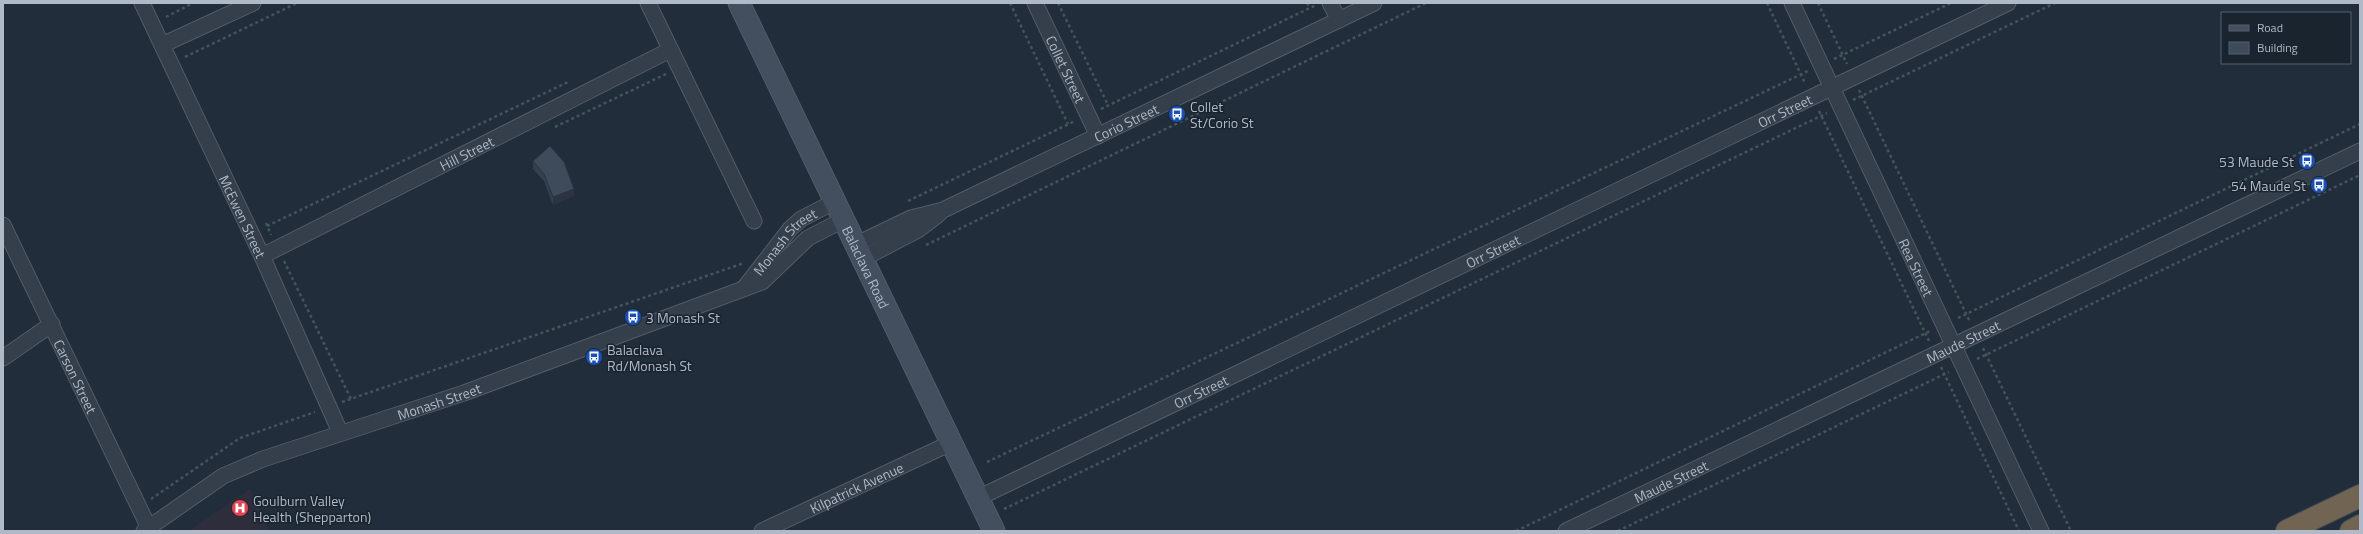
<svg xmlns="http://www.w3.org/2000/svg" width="2363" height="534" viewBox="0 0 2363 534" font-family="'Titillium Web',sans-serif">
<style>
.medical{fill:#2e2d3c}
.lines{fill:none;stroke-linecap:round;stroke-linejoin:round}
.street-casing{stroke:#535c68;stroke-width:17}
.secondary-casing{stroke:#535c68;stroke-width:23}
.highway-casing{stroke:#404955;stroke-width:24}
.path{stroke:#415659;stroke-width:2.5;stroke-dasharray:3 3;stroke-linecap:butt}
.street{stroke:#353e4b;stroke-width:15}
.secondary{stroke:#434e5e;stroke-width:21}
.highway{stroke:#716452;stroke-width:22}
.wall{fill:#34404d}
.shaded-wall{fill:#2b343f}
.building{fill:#3d4b5a;stroke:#2b343f}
.labels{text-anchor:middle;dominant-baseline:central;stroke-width:3;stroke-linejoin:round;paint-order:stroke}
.street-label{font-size:14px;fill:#b0b9c7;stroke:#1a242f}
.poi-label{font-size:14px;fill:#b0b9c7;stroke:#1a242f;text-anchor:start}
</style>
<rect width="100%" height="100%" fill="#212d3a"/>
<path class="medical" d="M 250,489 L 270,531 L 188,531 Z"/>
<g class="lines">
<g class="street-casing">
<g id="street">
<path id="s1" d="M 142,3 L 262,256 L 340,432"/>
<path d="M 648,3 L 754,221"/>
<path id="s2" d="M 1035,3 L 1098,136"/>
<path d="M 1330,3 L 1339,20"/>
<path id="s3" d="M 1792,3 L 2041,531"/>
<path d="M 162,45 L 253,3"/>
<path id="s4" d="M 3,225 L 149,528"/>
<path id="s5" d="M 855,245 L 911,218 L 943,210 L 1374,3"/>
<path id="s6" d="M 262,256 L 670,50"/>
<path d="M 862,259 L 918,230 L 939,214"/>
<path id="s7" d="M 745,287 L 790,229 L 801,219 L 834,202"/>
<path d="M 3,358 L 52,324"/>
<path id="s8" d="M 978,498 L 2008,3"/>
<path id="s9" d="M 144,531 L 223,476 L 263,459 L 464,393 L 762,282 L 808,238 L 843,220"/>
<path id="s10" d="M 762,531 L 951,443"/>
<path id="s11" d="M 1566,531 L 2360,151"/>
</g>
</g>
<g class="secondary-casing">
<g id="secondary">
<path id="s12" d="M 739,3 L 994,531"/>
</g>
</g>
<g class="highway-casing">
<path id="highway" d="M 2287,531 L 2360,496
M 2351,531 L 2360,526"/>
</g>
<path class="path" d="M 1010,3 L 1068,124
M 1058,3 L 1108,105
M 1307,3 L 1310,8
M 1767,3 L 1805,83
M 1818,3 L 1847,64
M 166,17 L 193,3
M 185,57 L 297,3
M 1834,59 L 1951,3
M 1859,90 L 1970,322
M 1853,100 L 2055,3
M 1101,109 L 1316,5
M 1819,111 L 1929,341
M 555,127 L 666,74
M 908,201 L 1075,121
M 266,223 L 271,235
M 267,226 L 570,81
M 926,245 L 1426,3
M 284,261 L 351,399
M 1958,318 L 2360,124
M 1983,348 L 2071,531
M 1977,359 L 2360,175
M 1941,367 L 2019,531
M 342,402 L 744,263
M 987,462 L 1808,71
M 151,499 L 240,438 L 315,412
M 1004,509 L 1827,113
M 1516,531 L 1930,331
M 1618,531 L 1949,372"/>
<use href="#street" class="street"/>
<use href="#secondary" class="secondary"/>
<use href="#highway" class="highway"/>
</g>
<path class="wall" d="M 533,161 L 574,196 L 553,205 L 544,181 L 533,169 Z"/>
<path class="shaded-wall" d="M 574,189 L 574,196 L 553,205 L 553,197 Z"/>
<path class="building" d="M 550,146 L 564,162 L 574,189 L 553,197 L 544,174 L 533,161 Z"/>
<defs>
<g id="bus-disc" transform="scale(0.9)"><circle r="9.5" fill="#1a4fb4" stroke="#1a242f"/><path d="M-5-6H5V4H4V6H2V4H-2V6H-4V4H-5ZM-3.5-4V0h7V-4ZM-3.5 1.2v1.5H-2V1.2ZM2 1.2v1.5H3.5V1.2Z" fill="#fff"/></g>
<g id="hospital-disc" transform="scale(0.9)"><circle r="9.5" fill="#e0444e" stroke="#1a242f"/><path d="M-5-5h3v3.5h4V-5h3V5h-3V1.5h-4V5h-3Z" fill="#fff"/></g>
</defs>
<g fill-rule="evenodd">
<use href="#bus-disc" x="1177" y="114"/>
<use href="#bus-disc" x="2307" y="161"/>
<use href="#bus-disc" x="2319" y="185"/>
<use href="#bus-disc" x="633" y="317"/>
<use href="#bus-disc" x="594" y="357"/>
<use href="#hospital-disc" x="240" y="508"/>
</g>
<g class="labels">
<g class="street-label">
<text stroke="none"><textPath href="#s2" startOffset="73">Collet Street</textPath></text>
<text stroke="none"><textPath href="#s8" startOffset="895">Orr Street</textPath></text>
<text stroke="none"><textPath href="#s5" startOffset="298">Corio Street</textPath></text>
<text stroke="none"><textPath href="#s6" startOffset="229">Hill Street</textPath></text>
<text stroke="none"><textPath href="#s1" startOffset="236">McEwen Street</textPath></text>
<text stroke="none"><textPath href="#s7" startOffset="61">Monash Street</textPath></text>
<text stroke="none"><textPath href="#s8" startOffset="571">Orr Street</textPath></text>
<text stroke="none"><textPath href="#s12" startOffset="293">Balaclava Road</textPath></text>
<text stroke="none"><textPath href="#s3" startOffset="292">Rea Street</textPath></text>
<text stroke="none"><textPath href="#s11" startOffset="440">Maude Street</textPath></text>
<text stroke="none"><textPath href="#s4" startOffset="168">Carson Street</textPath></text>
<text stroke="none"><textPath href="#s8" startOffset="247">Orr Street</textPath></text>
<text stroke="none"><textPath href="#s9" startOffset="325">Monash Street</textPath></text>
<text stroke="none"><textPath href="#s11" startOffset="116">Maude Street</textPath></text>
<text stroke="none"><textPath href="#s10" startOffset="104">Kilpatrick Avenue</textPath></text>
</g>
<g class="poi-label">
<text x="1190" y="106">Collet<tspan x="1190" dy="16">St/Corio St</tspan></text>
<text x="2294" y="161" text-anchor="end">53 Maude St</text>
<text x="2306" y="185" text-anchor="end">54 Maude St</text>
<text x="646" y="317">3 Monash St</text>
<text x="607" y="349">Balaclava<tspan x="607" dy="16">Rd/Monash St</tspan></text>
<text x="253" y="500">Goulburn Valley<tspan x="253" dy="16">Health (Shepparton)</tspan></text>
</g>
</g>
<rect width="2363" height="534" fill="none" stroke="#b0b9c7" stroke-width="8"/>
<rect x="2221" y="12" width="130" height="52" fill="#1a242f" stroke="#56606c"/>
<rect x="2229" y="25" width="20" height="6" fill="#434e5e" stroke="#56606c"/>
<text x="2257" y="32" font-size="12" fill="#b0b9c7">Road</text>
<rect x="2229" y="42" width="20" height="12" fill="#3d4b5a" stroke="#56606c"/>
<text x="2257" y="52" font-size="12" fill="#b0b9c7">Building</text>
</svg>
